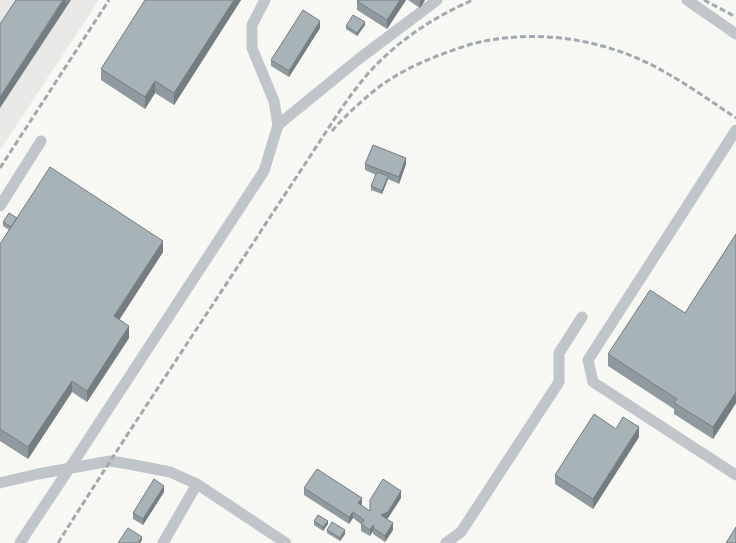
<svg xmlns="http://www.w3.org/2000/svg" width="736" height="543" viewBox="0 0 736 543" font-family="Poppins,sans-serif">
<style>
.built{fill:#e8e8e7}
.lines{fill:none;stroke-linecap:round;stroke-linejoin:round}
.service{stroke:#bfc5c8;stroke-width:11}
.rail{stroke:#a0a9ae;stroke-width:3;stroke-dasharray:6 3;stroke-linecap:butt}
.wall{fill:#909a9e}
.shaded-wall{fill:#767d81}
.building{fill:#a8b3b8;stroke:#767d81}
</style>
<rect width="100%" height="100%" fill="#f7f7f3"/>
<path class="built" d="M 0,0 L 99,0 L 0,150 Z"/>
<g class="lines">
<path class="service" d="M 687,0 L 736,34
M 278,125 L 360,58 L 437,0
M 736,130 L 588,360 L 593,382 L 736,475
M 0,206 L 41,141
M 0,483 L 38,474 L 110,461 L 129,464 L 170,472 L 197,484 L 286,543
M 20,543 L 29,529 L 69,469 L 264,171 L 278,125 L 274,101 L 252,48 L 252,25 L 265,0
M 163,543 L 197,484
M 446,543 L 461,532 L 559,382 L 559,353 L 582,317"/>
<path class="rail" d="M 704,0 L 736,17
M 332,131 C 346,115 362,100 379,87 C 396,74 417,64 437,56 C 451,51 466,45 480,42 C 531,31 585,37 632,56 C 669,71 703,96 736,118
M 0,168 L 109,0
M 58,543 C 124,438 193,335 261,231 C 281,200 302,169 322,138 C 339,112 356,85 378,63 C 405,36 438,15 473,0"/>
</g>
<path class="wall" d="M 241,0 L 174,105 L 155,93 L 145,109 L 101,80 L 101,69 Z
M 358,0 L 406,0 L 387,29 L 357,10 L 357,1 Z
M 408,0 L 425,0 L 420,8 Z
M 365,25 L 357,36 L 346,29 L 346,26 Z
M 320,28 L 289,77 L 271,66 L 271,60 Z
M 365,164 L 406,164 L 399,184 L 388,179 L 382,194 L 371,190 L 371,186 L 376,175 L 365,170 Z
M 17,218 L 163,252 L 119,320 L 129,338 L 87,402 L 72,392 L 28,459 L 0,441 L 0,244 L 9,230 L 3,226 L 3,222 Z
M 736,234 L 736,403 L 713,439 L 674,414 L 674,409 L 608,366 L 608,354 L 685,313 Z
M 616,429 L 639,437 L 593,509 L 555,484 L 555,475 Z
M 304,488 L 362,504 L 361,505 L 370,511 L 401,498 L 388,518 L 387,519 L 393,530 L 385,542 L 373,534 L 373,531 L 370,536 L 361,531 L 361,524 L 353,518 L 349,524 L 304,495 Z
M 164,492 L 143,525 L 133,519 L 133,513 Z
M 314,521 L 328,524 L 323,531 L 314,525 Z
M 327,530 L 345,534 L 340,541 L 327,533 Z"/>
<path class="shaded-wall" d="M 63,0 L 71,0 L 0,108 L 0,97 Z
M 234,0 L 241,0 L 174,105 L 174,93 Z
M 400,0 L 406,0 L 387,29 L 387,20 Z
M 421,0 L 425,0 L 420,8 L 420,1 Z
M 320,21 L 320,28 L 289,77 L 289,71 Z
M 365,22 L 365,25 L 357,36 L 357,33 Z
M 155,81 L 155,93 L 145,109 L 145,97 Z
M 406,158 L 406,164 L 399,184 L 399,177 Z
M 388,176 L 388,179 L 382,194 L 382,191 Z
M 163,241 L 163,252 L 114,328 L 114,316 Z
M 129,326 L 129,338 L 87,402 L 87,391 Z
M 72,381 L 72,392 L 28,459 L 28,447 Z
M 736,392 L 736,403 L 713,439 L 713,427 Z
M 639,427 L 639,437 L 593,509 L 593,499 Z
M 164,486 L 164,492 L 143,525 L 143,519 Z
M 401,491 L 401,498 L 388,518 L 381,522 L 381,515 Z
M 362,498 L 362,504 L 358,510 L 358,503 Z
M 353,512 L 353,518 L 349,524 L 349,517 Z
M 328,521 L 328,524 L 323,531 L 323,527 Z
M 393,523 L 393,530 L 385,542 L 385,536 Z
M 373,525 L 373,531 L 370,536 L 370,530 Z
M 345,530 L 345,534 L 340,541 L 340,538 Z
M 142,537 L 142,540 L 140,543 L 138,543 Z"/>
<path class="building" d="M 16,0 L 63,0 L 0,97 L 0,24 Z
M 66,0 L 69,0 L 66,4 Z
M 145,0 L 234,0 L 174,93 L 155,81 L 145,97 L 101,69 Z
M 358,0 L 400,0 L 387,20 L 357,1 Z
M 303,10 L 320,21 L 289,71 L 271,60 Z
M 353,15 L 365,22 L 357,33 L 346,26 Z
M 373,145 L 406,158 L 399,177 L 365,164 Z
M 50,167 L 163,241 L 114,316 L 129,326 L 87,391 L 72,381 L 28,447 L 0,429 L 0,244 Z
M 377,172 L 388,176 L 382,191 L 371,186 Z
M 9,213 L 17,218 L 11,227 L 3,222 Z
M 736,234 L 736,392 L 713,427 L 674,403 L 677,399 L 608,354 L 650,290 L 685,313 Z
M 594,414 L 616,429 L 623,417 L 639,427 L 593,499 L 555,475 Z
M 317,469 L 362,498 L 358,503 L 370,511 L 370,500 L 383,479 L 401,491 L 388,512 L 381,515 L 393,523 L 385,536 L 373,528 L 374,526 L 373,525 L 370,530 L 361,524 L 364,520 L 353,512 L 349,517 L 304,488 Z
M 154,479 L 164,486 L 143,519 L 133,513 Z
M 318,515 L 328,521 L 323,527 L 314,521 Z
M 332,522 L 345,530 L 340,538 L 327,530 Z
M 736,527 L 736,543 L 726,543 Z
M 128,528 L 142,537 L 138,543 L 118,543 Z"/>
</svg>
